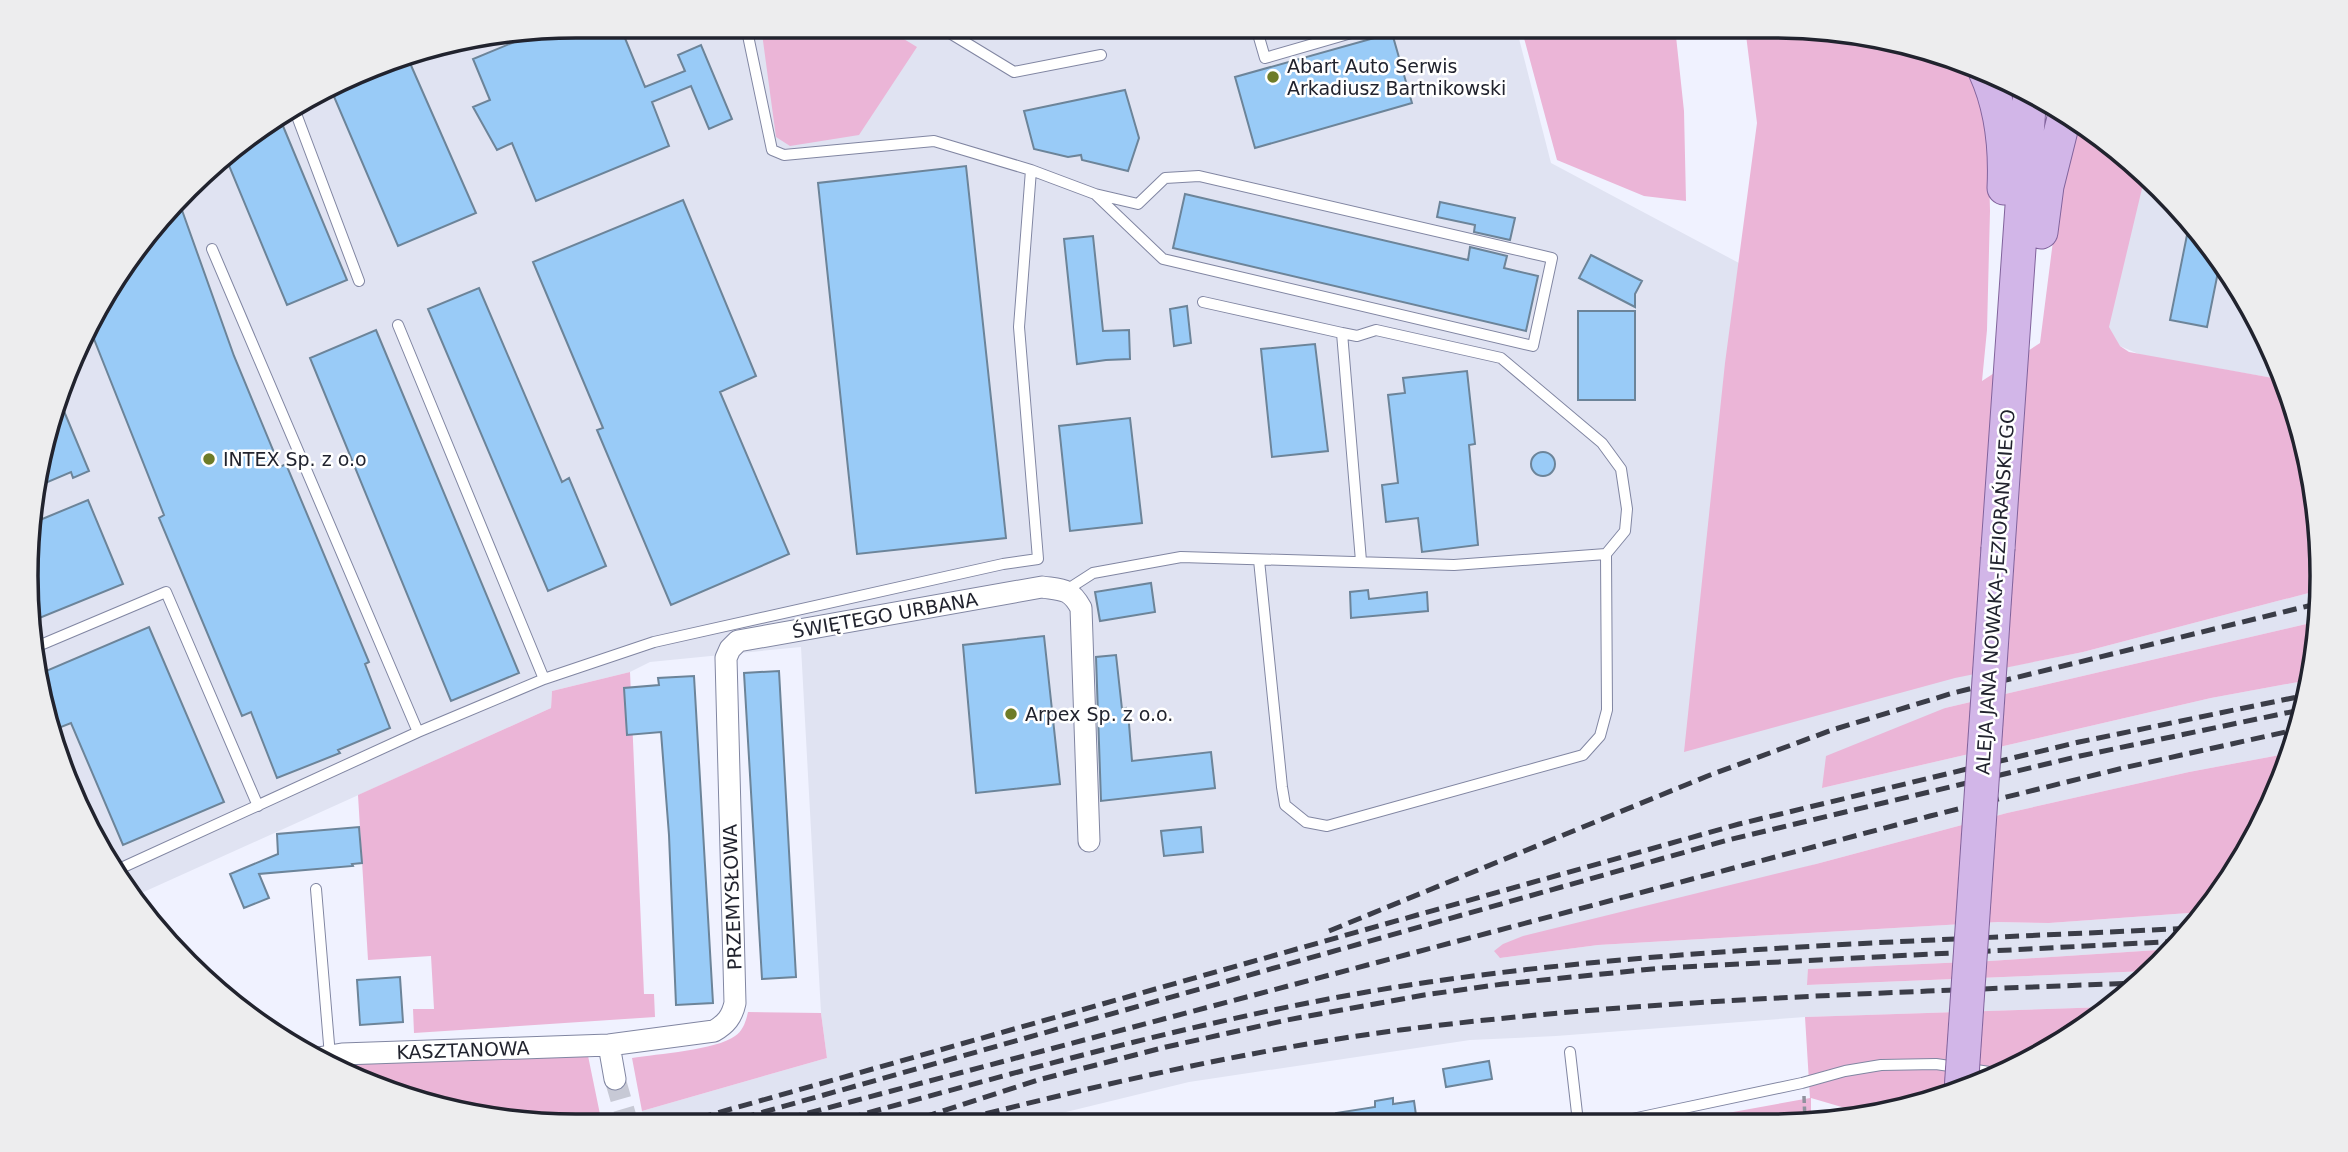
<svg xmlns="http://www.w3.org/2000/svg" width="2348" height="1152" viewBox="0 0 2348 1152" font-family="'DejaVu Sans',sans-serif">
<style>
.built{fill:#e0e3f2}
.green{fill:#ebb5d7}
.building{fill:#99cbf7;stroke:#6c8499;stroke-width:2}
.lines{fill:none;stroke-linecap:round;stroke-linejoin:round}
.minor-tunnel{stroke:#c7c9d5;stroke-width:21;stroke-dasharray:21 10;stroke-linecap:butt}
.service-casing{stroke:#8186a2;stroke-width:12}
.minor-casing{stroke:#8186a2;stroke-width:23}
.primary-casing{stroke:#81639c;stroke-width:35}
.path{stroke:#8f919d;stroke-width:3.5;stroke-dasharray:7 3.5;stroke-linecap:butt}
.service{stroke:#fff;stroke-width:10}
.minor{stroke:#fff;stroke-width:21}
.primary{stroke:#d2b6e8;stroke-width:33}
.rail{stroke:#3b3d48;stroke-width:5;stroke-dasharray:14 7;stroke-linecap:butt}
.primary-bridge-casing{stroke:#81639c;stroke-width:35;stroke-linecap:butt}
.primary-bridge{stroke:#d2b6e8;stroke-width:33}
.poi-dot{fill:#6e7c28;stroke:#fff;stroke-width:2.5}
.labels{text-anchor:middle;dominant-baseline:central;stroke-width:5;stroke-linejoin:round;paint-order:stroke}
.poi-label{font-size:19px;fill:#21232e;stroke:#fff;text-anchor:start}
.street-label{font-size:19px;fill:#21232e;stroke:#fff}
.rim{fill:none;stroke:#21232e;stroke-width:3.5}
</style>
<rect width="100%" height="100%" fill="#f0f2ff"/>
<path class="built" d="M 576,26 L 1516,27 L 1551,163 L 1972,387 L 1956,677 L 2083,652 L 2320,590 L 2319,621 L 1945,708 L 1822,788 L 2211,698 L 2309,680 L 2303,718 L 2290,753 L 2189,772 L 2007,813 L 1816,864 L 1500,958 L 1598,945 L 1998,922 L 2049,923 L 2203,912 L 2186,938 L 2173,949 L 1990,961 L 1808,969 L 1808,985 L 2148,971 L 2107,1007 L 1805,1017 L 1556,1036 L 1470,1040 L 1189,1082 L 1021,1123 L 645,1124 L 642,1111 L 827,1058 L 821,1013 L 801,647 L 650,662 L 630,672 L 552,691 L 551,708 L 137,895 L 83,820 L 31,647 L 37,468 L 100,301 L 163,213 L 241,140 L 399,56 Z
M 2138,169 L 2185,213 L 2248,301 L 2284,380 L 2141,355 L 2120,346 L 2040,343 Z"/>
<path class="green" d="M 761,26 L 884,27 L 917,47 L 859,135 L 790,146 L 776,137 Z
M 1521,27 L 1675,27 L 1684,111 L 1686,201 L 1644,196 L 1557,160 Z
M 1745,27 L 1808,27 L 1914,45 L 1963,63 L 1982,104 L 1988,132 L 1990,211 L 1987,330 L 1982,381 L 2040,343 L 2060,186 L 2078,122 L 2106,140 L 2145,176 L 2109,327 L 2120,346 L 2129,352 L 2284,380 L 2292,399 L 2317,504 L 2320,590 L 2083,652 L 1955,678 L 1684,752 L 1725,363 L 1757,123 Z
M 2319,621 L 2309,680 L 2211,698 L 1822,788 L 1826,756 L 1945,708 Z
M 630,672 L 644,994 L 654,994 L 655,1017 L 414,1033 L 413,1009 L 434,1009 L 431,956 L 368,960 L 358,795 L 551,708 L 552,691 Z
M 2290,753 L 2265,819 L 2203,912 L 2049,923 L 1998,922 L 1598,945 L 1500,958 L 1494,951 L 1503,944 L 1523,936 L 1816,864 L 2007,813 L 2189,772 Z
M 2173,949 L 2148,971 L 1807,985 L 1808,969 L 1990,961 Z
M 2107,1007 L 2078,1033 L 1949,1096 L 1869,1115 L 1811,1098 L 1811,1121 L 1678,1122 L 1810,1098 L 1805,1017 Z
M 748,1012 L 821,1013 L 827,1058 L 642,1111 L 632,1058 C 657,1054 716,1050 735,1036 C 743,1031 746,1021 748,1012 Z
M 586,1046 L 602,1124 L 540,1125 L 434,1107 L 333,1069 L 318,1058 Z"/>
<path class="building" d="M 576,26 L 620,26 L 645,87 L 685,71 L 678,55 L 701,45 L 732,119 L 709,129 L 691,86 L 652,102 L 669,146 L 536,201 L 512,143 L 497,150 L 473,107 L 490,100 L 473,59 L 536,33 Z
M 1392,33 L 1412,103 L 1255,148 L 1235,77 Z
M 406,54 L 476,213 L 398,246 L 332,92 L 399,56 Z
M 1125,90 L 1139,138 L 1128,171 L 1082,160 L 1081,155 L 1068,157 L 1034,149 L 1024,111 Z
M 283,126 L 347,280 L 287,305 L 225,156 L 235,146 Z
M 966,166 L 1006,538 L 857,554 L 818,183 Z
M 1185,194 L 1468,260 L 1470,247 L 1507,256 L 1504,268 L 1538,276 L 1526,331 L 1173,248 Z
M 178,199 L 234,356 L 280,467 L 286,464 L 369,662 L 365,664 L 390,728 L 338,750 L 340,753 L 277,778 L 251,712 L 242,716 L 159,518 L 164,515 L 90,329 L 100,301 L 163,213 Z
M 683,200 L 756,376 L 720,392 L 789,554 L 671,605 L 597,430 L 603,428 L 533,262 Z
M 1440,202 L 1515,218 L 1510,240 L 1474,232 L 1475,225 L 1437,217 Z
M 2190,220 L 2220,262 L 2207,327 L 2170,320 Z
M 1093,236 L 1103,331 L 1129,330 L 1130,359 L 1106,360 L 1077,364 L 1064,239 Z
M 1591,255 L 1642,281 L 1635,294 L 1635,307 L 1579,278 Z
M 479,288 L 562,482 L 569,478 L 606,566 L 548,591 L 428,309 Z
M 1187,306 L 1191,343 L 1174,346 L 1170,309 Z
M 1578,311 L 1635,311 L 1635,400 L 1578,400 Z
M 376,330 L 519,673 L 451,701 L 310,358 Z
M 1315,344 L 1328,451 L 1272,457 L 1261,349 Z
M 1467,371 L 1475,444 L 1469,445 L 1478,545 L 1422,552 L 1418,518 L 1386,522 L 1382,485 L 1398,483 L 1388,395 L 1405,393 L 1403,378 Z
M 61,404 L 89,471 L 73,478 L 71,472 L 36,487 L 37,468 Z
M 1130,418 L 1142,523 L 1070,531 L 1059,426 Z
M1531 464a12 12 0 1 1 24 0a12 12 0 1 1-24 0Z
M 88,500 L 123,584 L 32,621 L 35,522 Z
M 1151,583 L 1155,612 L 1100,621 L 1095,592 Z
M 1368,590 L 1369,599 L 1427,592 L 1428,611 L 1351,618 L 1350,592 Z
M 149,627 L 224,802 L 123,845 L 71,723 L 56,729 L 39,674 Z
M 1044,636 L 1060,784 L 976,793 L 963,645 Z
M 1116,655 L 1122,709 L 1126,708 L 1129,724 L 1132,761 L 1211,752 L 1215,788 L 1101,801 L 1096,657 Z
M 779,671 L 796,977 L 762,979 L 744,673 Z
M 694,676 L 713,1003 L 676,1005 L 669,835 L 661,732 L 627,735 L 624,688 L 659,685 L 658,678 Z
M 359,827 L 362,863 L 352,864 L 353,866 L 259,874 L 269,898 L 244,908 L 230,874 L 278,854 L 277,834 Z
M 1201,827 L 1203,852 L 1164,856 L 1161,831 Z
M 400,977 L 403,1022 L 360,1025 L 357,980 Z
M 1489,1061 L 1492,1079 L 1446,1087 L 1443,1069 Z
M 1393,1098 L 1393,1104 L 1414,1101 L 1417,1122 L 1337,1122 L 1336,1113 L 1375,1107 L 1375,1101 Z"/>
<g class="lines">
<path class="minor-tunnel" d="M 615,1079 L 628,1124"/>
<g class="service-casing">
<path id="service" d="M 940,27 L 1014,72 L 1101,55
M 1256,27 L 1265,58 L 1372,27
M 295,111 L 359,281
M 1031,170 L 1095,194 L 1163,259 L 1533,346 L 1552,258 L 1199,176 L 1165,178 L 1138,204 L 1095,194
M 212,249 L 418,732
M 1203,302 L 1342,333
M 398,325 L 544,679
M 1361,561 L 1342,333 L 1357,336 L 1376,330 L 1501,358 L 1602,443 L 1621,469 L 1627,509 L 1625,531 L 1606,554
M 1065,591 L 1093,573 L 1181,557 L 1454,565 L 1606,554 L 1607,710 L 1600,736 L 1583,755 L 1327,826 L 1306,822 L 1285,805 L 1282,787 L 1259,560
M 31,649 L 166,592 L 258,806
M 119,869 L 418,732 L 544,679 L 654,642 L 1003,564 L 1038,559 L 1019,327 L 1031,170 L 934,141 L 784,155 L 772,150 L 746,26
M 316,889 L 330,1056
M 1570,1052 L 1578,1122
M 1618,1122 L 1802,1083 L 1845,1071 L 1881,1065 L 1936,1064 L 1996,1073"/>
</g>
<g class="minor-casing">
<path id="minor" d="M 609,1045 L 615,1079
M 318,1058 L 342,1054 L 609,1045 L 714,1031 C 726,1024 732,1017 735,1003 L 726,658 L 730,649 L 738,641 L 1042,587 C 1062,590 1070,588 1081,608 L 1089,841"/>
</g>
<g class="primary-casing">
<path id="primary" d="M 1985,71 C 2002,108 2006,147 2004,188
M 2041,232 L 2047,186 L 2065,114
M 1998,548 L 2030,92"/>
</g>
<path class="path" d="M 1804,1096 L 1805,1121
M 504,1119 L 509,1114"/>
<use href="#service" class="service"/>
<use href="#minor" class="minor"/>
<use href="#primary" class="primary"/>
<path class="rail" d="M 1329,931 L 1710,775 L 1832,730 L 1953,693 L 2320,603
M 678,1124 L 1739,824 L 2079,742 L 2307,695
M 721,1124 L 1728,840 L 2080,756 L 2305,709
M 767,1124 L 1930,816 L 2123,768 L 2299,729
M 827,1124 C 1026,1070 1225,1012 1429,982 C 1681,946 1938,941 2192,928
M 903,1124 L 1038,1080 L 1166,1047 L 1287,1020 L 1424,995 L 1503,984 L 1662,968 L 2183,941
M 945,1124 C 1095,1086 1247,1050 1400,1030 C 1643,999 1889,993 2134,983"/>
<g class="primary-bridge-casing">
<path id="primary-bridge" d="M 1961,1091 L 1998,548"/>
</g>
<use href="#primary-bridge" class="primary-bridge"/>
</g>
<g class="poi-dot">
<circle cx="1273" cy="77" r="7"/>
<circle cx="209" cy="459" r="7"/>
<circle cx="1011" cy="714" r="7"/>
</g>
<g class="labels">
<g class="poi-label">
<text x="1287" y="66">Abart Auto Serwis<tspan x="1287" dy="22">Arkadiusz Bartnikowski</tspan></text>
<text x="223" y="459">INTEX Sp. z o.o</text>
<text x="1025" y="714">Arpex Sp. z o.o.</text>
</g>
<g class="street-label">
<text transform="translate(1995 592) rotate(-86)">ALEJA JANA NOWAKA-JEZIORAŃSKIEGO</text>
<text transform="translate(885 615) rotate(-10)">ŚWIĘTEGO URBANA</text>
<text transform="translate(732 897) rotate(-92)">PRZEMYSŁOWA</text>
<text transform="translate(463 1050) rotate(-2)">KASZTANOWA</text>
</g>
</g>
<path d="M0 0H2348V1152H0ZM576 38H1772A538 538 0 0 1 2310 576V576A538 538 0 0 1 1772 1114H576A538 538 0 0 1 38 576V576A538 538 0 0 1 576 38Z" fill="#ededee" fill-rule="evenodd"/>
<path class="rim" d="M576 38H1772A538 538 0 0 1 2310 576V576A538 538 0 0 1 1772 1114H576A538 538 0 0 1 38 576V576A538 538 0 0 1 576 38Z"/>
</svg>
